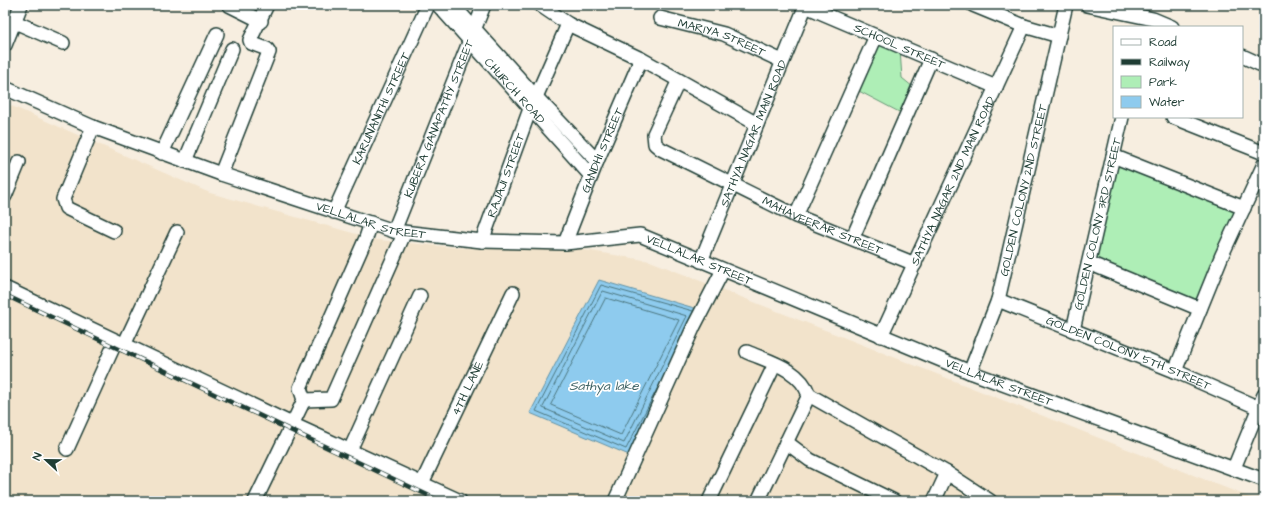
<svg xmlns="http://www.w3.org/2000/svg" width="1269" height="506" viewBox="0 0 1269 506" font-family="'Architects Daughter',sans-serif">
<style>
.built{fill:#f2e3cb}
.green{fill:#aeeeb6;stroke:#669675}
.water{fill:#8ecbee;stroke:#6292a4}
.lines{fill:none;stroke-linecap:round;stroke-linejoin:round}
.shore{stroke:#4b767e;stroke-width:1}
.minor-casing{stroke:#1f3d34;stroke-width:16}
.minor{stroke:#fff;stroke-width:13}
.rail-casing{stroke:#1f3d34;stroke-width:4.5}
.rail{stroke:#fff;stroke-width:3;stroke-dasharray:9;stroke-linecap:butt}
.labels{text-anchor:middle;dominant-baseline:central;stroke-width:3.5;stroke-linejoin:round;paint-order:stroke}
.street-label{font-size:12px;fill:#1f3d34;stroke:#fff}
.water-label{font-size:13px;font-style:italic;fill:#3b6062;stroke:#fff}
</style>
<rect width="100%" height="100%" fill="#f7eee0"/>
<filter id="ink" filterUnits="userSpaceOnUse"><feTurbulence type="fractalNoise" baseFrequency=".025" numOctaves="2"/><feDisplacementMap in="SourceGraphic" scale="8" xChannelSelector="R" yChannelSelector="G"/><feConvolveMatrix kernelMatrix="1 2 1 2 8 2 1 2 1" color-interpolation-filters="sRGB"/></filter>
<g filter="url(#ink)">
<path class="built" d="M 5,103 L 210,193 L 378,240 L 460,248 L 579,249 L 650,261 L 1259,501 L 5,501 Z"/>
<path class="green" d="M 879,41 L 900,50 L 902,78 L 913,87 L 908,94 L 910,99 L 903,114 L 857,90 Z
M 1118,161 L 1237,208 L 1191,312 L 1093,262 Z"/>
<path class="water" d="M 599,280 L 701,310 L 629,455 L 530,413 Z"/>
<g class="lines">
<path class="shore" d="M 603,291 L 687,316 L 624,443 L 543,408 Z
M 606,298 L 679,320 L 621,435 L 551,405 Z
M 658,387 L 626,449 L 536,411 L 601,285 L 693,311"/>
<g class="minor-casing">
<g id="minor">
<path d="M 229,5 L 261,21"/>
<path id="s1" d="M 438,5 L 591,176"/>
<path d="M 453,5 L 536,97 L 597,161"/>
<path d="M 540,5 L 568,24 L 641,59 L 757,124"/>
<path id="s2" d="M 803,5 L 996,87"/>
<path d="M 973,5 L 1024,26 L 1059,36"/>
<path d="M 1087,5 L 1153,19 L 1172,27"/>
<path id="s3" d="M 660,18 L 724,34 L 782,61"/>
<path d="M 15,22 L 63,43"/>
<path d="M 5,45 L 21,5"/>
<path d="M 1242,56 L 1264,66"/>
<path id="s4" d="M 678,82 L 654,134 L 655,144 L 661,149 L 796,216 L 915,264"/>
<path id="s5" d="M 5,88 L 93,127 L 221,174 L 394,231 L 482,241 L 565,243 L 640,235 L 970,372 L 1264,480"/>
<path d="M 536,97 L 568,24"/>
<path d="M 1173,117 L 1264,153"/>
<path d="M 93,127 L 63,199 L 66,208 L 114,231"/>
<path d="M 162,153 L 217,34"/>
<path d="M 1113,156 L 1244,208"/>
<path d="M 185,161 L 232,49"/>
<path d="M 221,174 L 269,52 L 267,49 L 251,43 L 250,40 L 267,5"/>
<path d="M 5,196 L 19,162"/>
<path id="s6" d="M 334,212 L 428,5"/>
<path d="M 796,216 L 876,36"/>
<path id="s7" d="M 394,231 L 484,5"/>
<path d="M 853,237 L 931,59"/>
<path id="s8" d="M 482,241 L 530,109"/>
<path id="s9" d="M 565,243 L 597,161 L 641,59"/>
<path id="s10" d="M 701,261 L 806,5"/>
<path d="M 1089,263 L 1200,309"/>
<path d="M 5,288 L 292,424 L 460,501"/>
<path id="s11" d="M 998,300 L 1175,371 L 1259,408"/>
<path id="s12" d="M 1073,330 L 1122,117"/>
<path id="s13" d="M 881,336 L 1024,26"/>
<path d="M 124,345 L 177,232"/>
<path d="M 747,352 C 770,362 800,369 809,395 L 758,501"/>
<path d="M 1175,371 L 1222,255 L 1264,164"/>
<path id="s14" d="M 970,372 L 998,300 L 1066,5"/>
<path d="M 809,395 L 947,473 L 934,501"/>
<path d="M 304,400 L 331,399 L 404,234"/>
<path d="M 786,442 L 810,460 L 894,501"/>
<path d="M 67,449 L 116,341"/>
<path d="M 350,450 L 420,296"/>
<path d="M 1234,468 L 1264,395"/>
<path d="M 947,473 L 990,501"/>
<path id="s15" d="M 422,483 L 513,293"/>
<path d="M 255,501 L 304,400 L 300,388 L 366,238 L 371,223"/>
<path d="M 615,501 L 694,326 L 723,270"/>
<path d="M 709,501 L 775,364"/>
</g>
</g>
<use href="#minor" class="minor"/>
<g class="rail-casing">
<path id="rail" d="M 5,295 L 440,501"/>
</g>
<use href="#rail" class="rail"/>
</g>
</g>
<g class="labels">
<g class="street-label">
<text stroke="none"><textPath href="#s3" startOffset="65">MARIYA STREET</textPath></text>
<text stroke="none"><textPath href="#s2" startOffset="105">SCHOOL STREET</textPath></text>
<text stroke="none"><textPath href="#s1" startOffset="115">CHURCH ROAD</textPath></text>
<text stroke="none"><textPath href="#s6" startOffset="114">KARUNANITHI STREET</textPath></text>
<text stroke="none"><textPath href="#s7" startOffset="121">KUBERA GANAPATHY STREET</textPath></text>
<text stroke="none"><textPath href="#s10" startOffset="138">SATHYA NAGAR MAIN ROAD</textPath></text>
<text stroke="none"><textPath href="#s9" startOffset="100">GANDHI STREET</textPath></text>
<text stroke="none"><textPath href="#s8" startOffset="70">RAJAJI STREET</textPath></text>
<text stroke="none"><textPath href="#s13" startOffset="171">SATHYA NAGAR 2ND MAIN ROAD</textPath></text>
<text stroke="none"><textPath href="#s14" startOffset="190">GOLDEN COLONY 2ND STREET</textPath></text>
<text stroke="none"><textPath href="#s5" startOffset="390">VELLALAR STREET</textPath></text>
<text stroke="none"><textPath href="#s12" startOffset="109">GOLDEN COLONY 3RD STREET</textPath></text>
<text stroke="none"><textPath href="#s4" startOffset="254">MAHAVEERAR STREET</textPath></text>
<text stroke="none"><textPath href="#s5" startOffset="726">VELLALAR STREET</textPath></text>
<text stroke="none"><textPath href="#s11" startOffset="141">GOLDEN COLONY 5TH STREET</textPath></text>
<text stroke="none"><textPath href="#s5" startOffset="1050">VELLALAR STREET</textPath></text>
<text stroke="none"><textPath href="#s15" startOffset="105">4TH LANE</textPath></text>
</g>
<g class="water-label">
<text x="604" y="386">Sathya lake</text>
</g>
</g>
<rect width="1269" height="506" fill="none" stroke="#fff" stroke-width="20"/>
<rect x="10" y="10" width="1249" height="486" fill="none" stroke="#1f3d34" stroke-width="1.5" filter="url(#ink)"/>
<rect x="1113" y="26" width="130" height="92" fill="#ffffff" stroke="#a5b1ae"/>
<rect x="1121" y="39" width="20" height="6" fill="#ffffff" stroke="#a5b1ae"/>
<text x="1149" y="46" font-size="12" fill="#1f3d34">Road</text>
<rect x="1121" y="59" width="20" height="6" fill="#1f3d34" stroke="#a5b1ae"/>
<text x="1149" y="66" font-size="12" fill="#1f3d34">Railway</text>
<rect x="1121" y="76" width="20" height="12" fill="#aeeeb6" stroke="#a5b1ae"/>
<text x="1149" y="86" font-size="12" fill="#1f3d34">Park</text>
<rect x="1121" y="96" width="20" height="12" fill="#8ecbee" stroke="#a5b1ae"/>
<text x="1149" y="106" font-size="12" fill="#1f3d34">Water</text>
<g transform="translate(46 460) rotate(292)" stroke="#ffffff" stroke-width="3" paint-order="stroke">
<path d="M0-3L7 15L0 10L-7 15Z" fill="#1f3d34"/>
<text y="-6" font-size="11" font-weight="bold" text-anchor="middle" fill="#1f3d34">N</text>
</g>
</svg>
